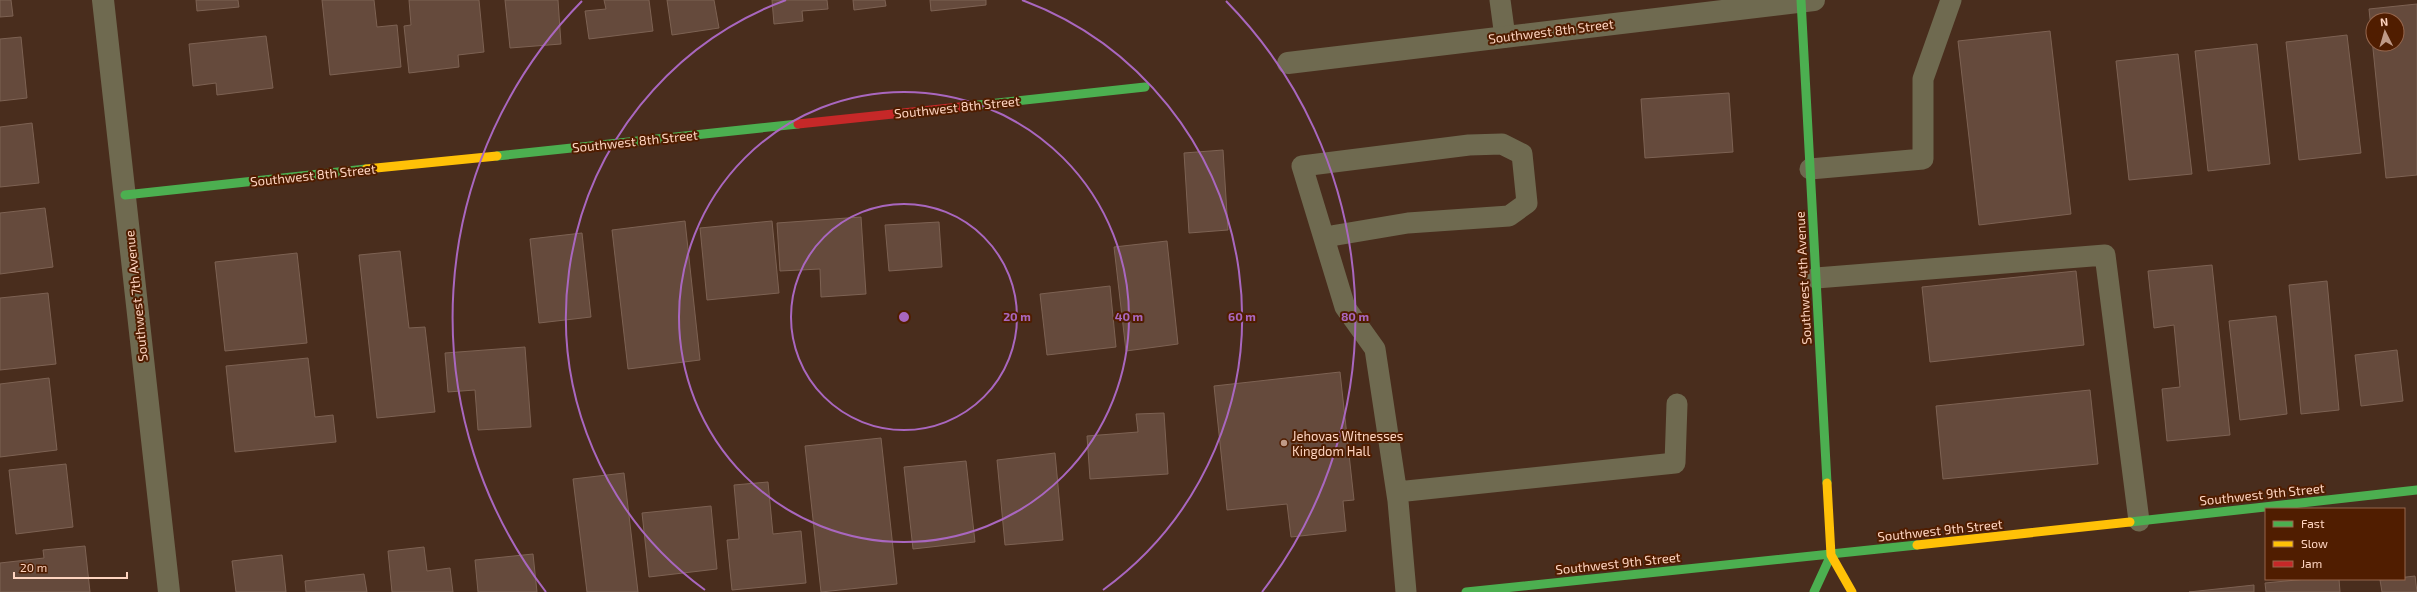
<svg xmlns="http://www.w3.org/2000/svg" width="2417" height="592" viewBox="0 0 2417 592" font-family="'Exo 2',sans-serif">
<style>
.building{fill:#654a3c;stroke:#7d6253;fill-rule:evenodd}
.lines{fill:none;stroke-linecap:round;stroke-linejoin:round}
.lane{stroke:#6f6a50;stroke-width:21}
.street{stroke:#6f6a50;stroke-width:22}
.fast{stroke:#4caf50;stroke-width:9}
.slow{stroke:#ffc107;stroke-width:9}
.jam{stroke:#c62828;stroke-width:9}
.ring{fill:none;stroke:#a967bf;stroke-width:2}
.poi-dot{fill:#bf9a87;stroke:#501d00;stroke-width:1.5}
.labels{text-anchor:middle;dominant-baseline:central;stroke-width:4;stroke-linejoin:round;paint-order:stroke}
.street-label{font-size:13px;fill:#fed4c0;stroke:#501d00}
.poi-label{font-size:13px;fill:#fed4c0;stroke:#501d00;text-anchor:start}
.centre{fill:#a967bf;stroke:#501d00;stroke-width:2}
.ring-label{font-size:12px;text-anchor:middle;font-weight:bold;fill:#a967bf;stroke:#501d00;stroke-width:4;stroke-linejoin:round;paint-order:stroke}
</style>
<rect width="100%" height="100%" fill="#492d1d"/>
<path class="building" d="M 0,0 L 11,0 L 13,16 L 0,17 Z
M 196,0 L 238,0 L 239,7 L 197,11 Z
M 322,0 L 374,0 L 377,27 L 397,25 L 401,67 L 330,75 Z
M 409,0 L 479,0 L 484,52 L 458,55 L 459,67 L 409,73 L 404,26 L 411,25 Z
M 505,0 L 558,0 L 561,44 L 510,48 Z
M 604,0 L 649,0 L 653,31 L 589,39 L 585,11 L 606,9 Z
M 667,0 L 714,0 L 719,28 L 672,35 Z
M 772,0 L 827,0 L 828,9 L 802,11 L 803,21 L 774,24 Z
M 853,0 L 885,0 L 886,6 L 854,10 Z
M 930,0 L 986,0 L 986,5 L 931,11 Z
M 2417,4 L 2417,175 L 2386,178 L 2369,9 ZM 2373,20 L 2397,20 L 2397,44 L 2373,44 Z
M 2050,31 L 2071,214 L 1979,225 L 1958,41 Z
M 2347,35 L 2361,153 L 2299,160 L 2286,42 Z
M 266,36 L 273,88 L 217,95 L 216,83 L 193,86 L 189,44 Z
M 21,37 L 27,98 L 0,101 L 0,39 Z
M 2257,44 L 2270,164 L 2208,171 L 2195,51 Z
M 2178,54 L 2192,174 L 2129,180 L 2116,61 Z
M 1729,93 L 1733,152 L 1645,158 L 1641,99 Z
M 32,123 L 39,183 L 0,187 L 0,127 Z
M 1223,150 L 1228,230 L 1189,233 L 1184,153 Z
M 45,208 L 53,267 L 0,274 L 0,213 Z
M 861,217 L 866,294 L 821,297 L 820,269 L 780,271 L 777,223 Z
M 685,221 L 700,360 L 628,369 L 612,230 Z
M 772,221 L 779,293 L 707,300 L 700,228 Z
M 939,222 L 942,267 L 889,271 L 885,225 Z
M 582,233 L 591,317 L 539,323 L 530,239 Z
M 1167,241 L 1178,344 L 1126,351 L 1114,247 Z
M 400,251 L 409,328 L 425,327 L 435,412 L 377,418 L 359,255 Z
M 297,253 L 307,343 L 225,351 L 215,262 Z
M 2212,265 L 2230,435 L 2167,441 L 2162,389 L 2180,387 L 2174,325 L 2154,328 L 2148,271 Z
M 2076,271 L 2084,345 L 1930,362 L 1922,287 Z
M 2327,281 L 2339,410 L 2301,414 L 2289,285 Z
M 1110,286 L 1116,347 L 1047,355 L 1040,294 Z
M 48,293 L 56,364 L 0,370 L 0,298 Z
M 2276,316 L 2287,414 L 2240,420 L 2229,321 Z
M 525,347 L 531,427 L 478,430 L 475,390 L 448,392 L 445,353 Z
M 2397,350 L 2403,401 L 2361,406 L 2355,355 Z
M 308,358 L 315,417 L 333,415 L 336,442 L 235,452 L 226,366 Z
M 1340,372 L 1354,500 L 1343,501 L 1346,531 L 1291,537 L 1287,504 L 1227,510 L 1214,386 Z
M 49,378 L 57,450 L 0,457 L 0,384 Z
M 2090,390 L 2098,464 L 1943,479 L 1936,406 Z
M 1164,413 L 1168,474 L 1090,479 L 1087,436 L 1138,432 L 1136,414 Z
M 881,438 L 897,584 L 821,592 L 805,446 Z
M 1055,453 L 1063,540 L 1005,545 L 997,460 Z
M 966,461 L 975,542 L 913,549 L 904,467 Z
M 66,464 L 73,527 L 16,534 L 9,470 Z
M 624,473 L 638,592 L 587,592 L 573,479 Z
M 768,482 L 773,534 L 801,531 L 806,583 L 732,590 L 727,540 L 739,539 L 734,485 Z
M 711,506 L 717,569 L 649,577 L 642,513 Z
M 85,546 L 90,592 L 0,592 L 0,563 L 44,558 L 43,550 Z
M 424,547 L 427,571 L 450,568 L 453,592 L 392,592 L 388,551 Z
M 533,554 L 537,592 L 478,592 L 475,560 Z
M 282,555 L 286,592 L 236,592 L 232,561 Z
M 364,574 L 367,592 L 306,592 L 305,581 Z
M 2415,576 L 2417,592 L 2382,592 L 2380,580 Z
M 2307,579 L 2339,579 L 2340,592 L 2266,592 L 2265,583 Z
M 2254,585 L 2254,592 L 2189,592 Z"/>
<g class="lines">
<path class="lane" d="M 1500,0 L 1505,37
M 1810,169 L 1923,159 L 1923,79 L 1951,0
M 1325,237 L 1408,223 L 1509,216 L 1527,203 L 1522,154 L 1502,144 L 1469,145 L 1302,166 L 1345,307 L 1375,349 L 1398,501 L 1406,592
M 1816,278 L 2105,255 L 2139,521
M 1397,492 L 1675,463 L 1677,404"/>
<path class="street" d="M 103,0 L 169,592
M 1288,63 L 1814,0"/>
<path class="fast" d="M 1801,0 L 1827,483
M 969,106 L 1145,87
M 497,156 L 798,124
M 125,195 L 366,169
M 2130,522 L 2417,490
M 1466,592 L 1917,545
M 1814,592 L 1831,555"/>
<path class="slow" d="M 366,169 L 497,156
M 1827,483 L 1831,555 L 1852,592
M 1917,545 L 2130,522"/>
<path class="jam" d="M 798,124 L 969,106"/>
</g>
<g class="ring">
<circle cx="904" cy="317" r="113"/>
<circle cx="904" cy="317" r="225"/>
<path d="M705 590A338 338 0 0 1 786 0M1022 0A338 338 0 0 1 1103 590"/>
<path d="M546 592A451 451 0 0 1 582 1M1226 1A451 451 0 0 1 1262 592"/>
</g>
<circle class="poi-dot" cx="1284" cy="443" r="4"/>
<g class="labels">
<g class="street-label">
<text transform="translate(1551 31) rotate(-7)">Southwest 8th Street</text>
<text transform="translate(957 107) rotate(-6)">Southwest 8th Street</text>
<text transform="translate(635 141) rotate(-6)">Southwest 8th Street</text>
<text transform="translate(313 175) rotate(-6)">Southwest 8th Street</text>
<text transform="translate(1803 278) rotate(-93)">Southwest 4th Avenue</text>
<text transform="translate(136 296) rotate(-96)">Southwest 7th Avenue</text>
<text transform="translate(2262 494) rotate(-6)">Southwest 9th Street</text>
<text transform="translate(1940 530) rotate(-6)">Southwest 9th Street</text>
<text transform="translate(1618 563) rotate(-6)">Southwest 9th Street</text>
</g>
<g class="poi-label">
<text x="1292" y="436">Jehovas Witnesses<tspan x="1292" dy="15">Kingdom Hall</tspan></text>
</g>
</g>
<circle cx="904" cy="317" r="6" class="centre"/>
<g class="ring-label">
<text x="1017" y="321">20 m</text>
<text x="1129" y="321">40 m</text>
<text x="1242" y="321">60 m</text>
<text x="1355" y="321">80 m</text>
</g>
<rect x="2265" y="508" width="140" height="72" fill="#501d00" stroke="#96664d"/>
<rect x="2273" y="521" width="20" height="6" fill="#4caf50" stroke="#96664d"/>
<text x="2301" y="528" font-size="12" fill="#fed4c0">Fast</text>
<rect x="2273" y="541" width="20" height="6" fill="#ffc107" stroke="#96664d"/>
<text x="2301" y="548" font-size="12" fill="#fed4c0">Slow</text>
<rect x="2273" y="561" width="20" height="6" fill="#c62828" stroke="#96664d"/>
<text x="2301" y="568" font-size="12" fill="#fed4c0">Jam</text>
<g transform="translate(2385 32) rotate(355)"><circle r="19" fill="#501d00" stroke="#96664d"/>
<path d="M0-3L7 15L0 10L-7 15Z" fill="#bf9a87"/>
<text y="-6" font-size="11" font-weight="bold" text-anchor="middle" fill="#fed4c0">N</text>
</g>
<path d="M14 572v6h113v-6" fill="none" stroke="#fed4c0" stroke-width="2"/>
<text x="20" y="572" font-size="12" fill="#fed4c0" stroke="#501d00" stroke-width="3" paint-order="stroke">20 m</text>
</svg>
